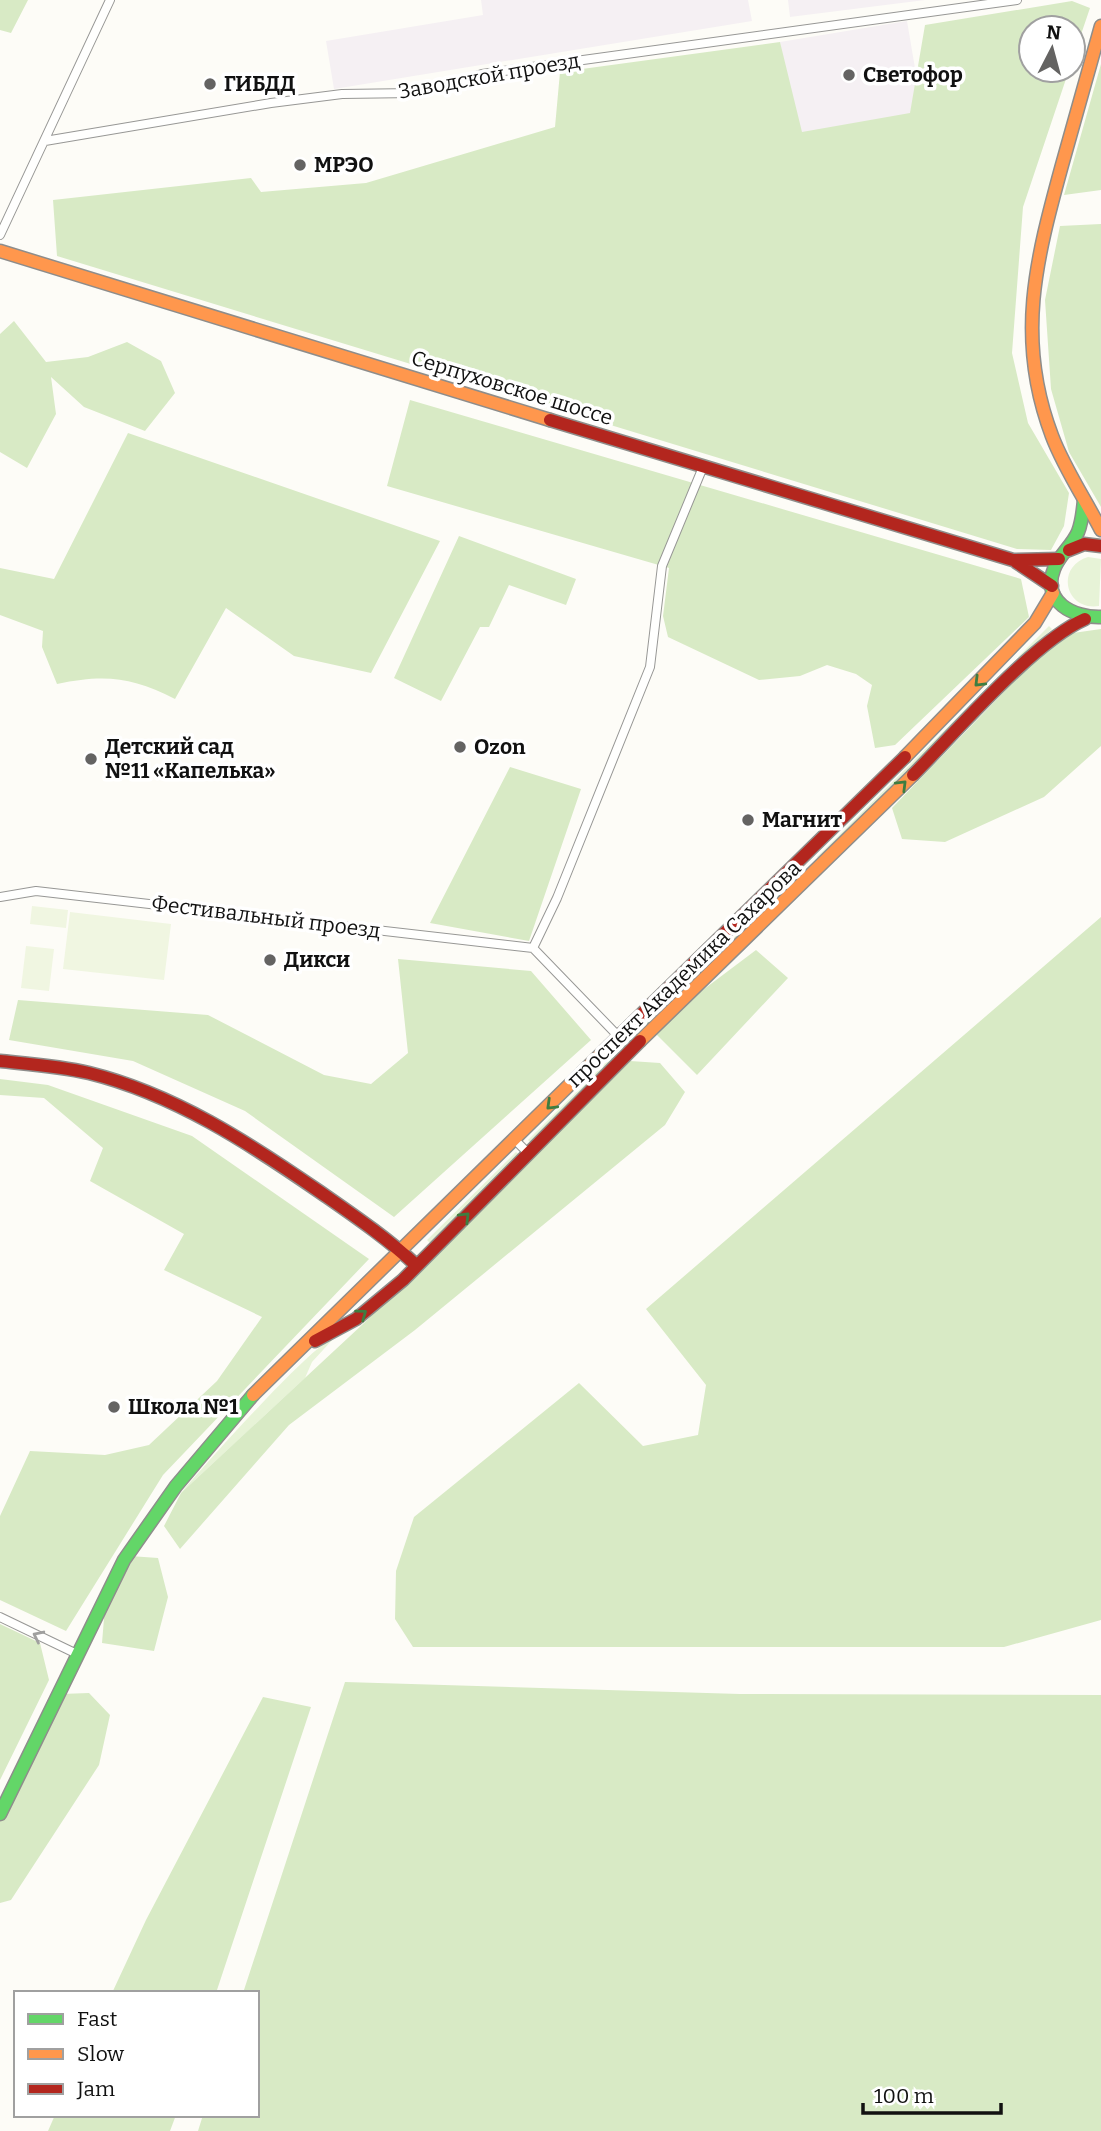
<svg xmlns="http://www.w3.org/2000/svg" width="1101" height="2131" viewBox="0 0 1101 2131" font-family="Bitter,serif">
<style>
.industrial{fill:#f5f0f3}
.green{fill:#e7f3d7}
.forest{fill:#d8eac5}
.pitch{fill:#f0f6e1}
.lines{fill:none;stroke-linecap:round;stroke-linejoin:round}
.street-casing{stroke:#979795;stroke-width:10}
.fast-casing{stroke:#8e8d8b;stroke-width:15}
.slow-casing{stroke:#8e8d8b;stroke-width:15}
.jam-casing{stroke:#8e8d8b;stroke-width:15}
.street{stroke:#fffffe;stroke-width:8}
.fast{stroke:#63d668;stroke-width:12}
.slow{stroke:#ff974d;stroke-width:12}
.jam{stroke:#b3261e;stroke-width:12}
.oneway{stroke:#3e7d41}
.oneway2{stroke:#a0a09f}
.poi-dot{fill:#646362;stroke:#fff;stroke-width:2.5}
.labels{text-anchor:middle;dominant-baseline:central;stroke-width:7;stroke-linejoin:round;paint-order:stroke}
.poi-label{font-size:21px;font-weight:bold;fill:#111;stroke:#fff;text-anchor:start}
.street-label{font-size:21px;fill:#111;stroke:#fff}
</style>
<rect width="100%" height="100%" fill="#fdfcf7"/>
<path class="industrial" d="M 481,0 L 748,0 L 752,21 L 334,89 L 326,41 L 483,15 Z
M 788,0 L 925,0 L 790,17 Z
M 907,21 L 924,121 L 797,142 L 780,42 Z"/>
<path class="green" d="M 1088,557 L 1101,559 L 1099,606 C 1065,611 1055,567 1088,557 Z
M 1049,626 L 1052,629 L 1021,660 L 1018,657 Z
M 1005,670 L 1008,673 L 820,860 L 817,857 Z
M 779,894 L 781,897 L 670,1006 L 667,1003 Z
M 655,1014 L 658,1017 L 531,1143 L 528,1140 Z
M 516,1152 L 519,1154 L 430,1243 L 427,1240 Z
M 334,1338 L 312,1362 L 305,1378 L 181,1493 C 201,1469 313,1343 334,1338 Z"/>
<path class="forest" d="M 0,0 L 28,0 L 11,33 L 0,30 Z
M 1072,1 L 1090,8 L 1073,58 L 1073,28 L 1031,28 L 1031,70 L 1069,70 L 1023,207 L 1012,353 L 1028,423 L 1069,493 L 1064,526 L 1051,550 L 1017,549 L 57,256 L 53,200 L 251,178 L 261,192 L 366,183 L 555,127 L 560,72 L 780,42 L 802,132 L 910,113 L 925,25 Z
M 1101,64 L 1101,190 L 1064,195 Z
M 1101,224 L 1101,507 L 1069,452 L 1051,389 L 1045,300 L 1060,226 Z
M 14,321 L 46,362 L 88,357 L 127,342 L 161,361 L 175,393 L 145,431 L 84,407 L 51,377 L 56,414 L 27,468 L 0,452 L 0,334 Z
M 410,400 L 1021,579 L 1029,617 L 895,745 L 875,748 L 867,706 L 872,685 L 856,674 L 827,665 L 800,676 L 759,680 L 668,637 L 663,616 L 669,568 L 387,486 Z
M 128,433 L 440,541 L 371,673 L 294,656 L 226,608 L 175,699 C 132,677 105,674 57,684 L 42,647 L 43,631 L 0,615 L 0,568 L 54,579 Z
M 459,536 L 576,579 L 566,605 L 509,585 L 489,627 L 480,627 L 441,701 L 394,678 Z
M 1101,629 L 1101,746 L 1044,797 L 945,842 L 902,839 L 892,808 L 1028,667 L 1066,634 Z
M 510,767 L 581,789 L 529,941 L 430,923 Z
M 1101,917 L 1101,1620 L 1004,1647 L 413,1647 L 395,1619 L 396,1571 L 414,1517 L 579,1383 L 643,1446 L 698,1435 L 706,1385 L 646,1309 Z
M 756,950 L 788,978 L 697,1075 L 651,1029 Z
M 398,959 L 531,971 L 591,1040 L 394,1217 L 245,1111 L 133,1061 L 9,1040 L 18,1000 L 208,1015 L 324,1075 L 371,1084 L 408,1053 Z
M 630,1061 L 660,1063 L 685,1092 L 665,1125 L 415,1330 L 289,1425 L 180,1549 L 164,1526 L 181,1493 L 363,1324 Z
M 0,1079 L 48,1085 L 192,1136 L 369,1259 L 163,1475 L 66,1631 L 0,1600 L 0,1516 L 30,1451 L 105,1455 L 149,1445 L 217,1381 L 262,1317 L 164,1270 L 184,1234 L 90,1181 L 103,1148 L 44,1098 L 0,1095 Z
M 130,1556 L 158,1558 L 168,1597 L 154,1651 L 102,1643 L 106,1594 Z
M 0,1624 L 40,1643 L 49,1680 L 0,1780 Z
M 345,1682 L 740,1694 L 1101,1695 L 1101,2131 L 198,2131 L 203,2115 L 257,2115 L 257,1993 L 243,1993 Z
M 89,1693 L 110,1715 L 99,1765 L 11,1900 L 0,1903 L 0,1821 L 61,1694 Z
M 263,1697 L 311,1707 L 216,1993 L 112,1993 L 146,1920 Z
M 55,2115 L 176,2115 L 170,2131 L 48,2131 Z"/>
<path class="pitch" d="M 32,906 L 68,910 L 66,928 L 30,924 Z
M 70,912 L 171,924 L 164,980 L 63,969 Z
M 26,946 L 54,949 L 49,991 L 21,988 Z"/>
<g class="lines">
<g class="street-casing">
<path id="street" d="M 45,141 L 271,103 L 342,94 L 414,93 L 448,86 L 482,74 L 1017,0
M 0,235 L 110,0
M 0,897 L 36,891 L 533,948 L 620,1038
M 533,948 L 557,898 L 650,667 L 662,566 L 703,467
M 514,1139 L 528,1153
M 0,1617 L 77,1654"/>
</g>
<g class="fast-casing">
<path id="fast" d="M 1084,500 C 1083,511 1082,522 1078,532 C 1072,546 1059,555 1054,569 C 1041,602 1074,618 1101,617
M 0,1814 L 124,1560 L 176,1486 L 253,1395"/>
</g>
<g class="slow-casing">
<path id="slow" d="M 1101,26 C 1088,72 1075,118 1062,165 C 1036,260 1015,339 1052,436 C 1064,468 1085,499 1101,530
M 0,251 L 550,420
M 905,757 L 1035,623 L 1053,593
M 640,1041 L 913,775
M 253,1395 L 609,1046"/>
</g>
<g class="jam-casing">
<path id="jam" d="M 550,420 L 1013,560 L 1059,559
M 1069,550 L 1084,544 L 1101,546
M 1016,562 L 1052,586
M 913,775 C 956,732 1033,642 1085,619
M 609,1046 L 905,757
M 0,1061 C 30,1064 60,1066 89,1073 C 174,1094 249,1143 320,1192 C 353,1215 387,1238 417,1266
M 315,1341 L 356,1319 L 403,1280 L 640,1041"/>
</g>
<use href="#street" class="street"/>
<use href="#fast" class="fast"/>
<use href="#slow" class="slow"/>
<use href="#jam" class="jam"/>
</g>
<defs><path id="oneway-chevron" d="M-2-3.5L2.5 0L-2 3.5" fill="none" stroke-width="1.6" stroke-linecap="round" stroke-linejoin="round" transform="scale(1.75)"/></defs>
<g class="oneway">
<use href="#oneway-chevron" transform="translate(979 682) rotate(135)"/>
<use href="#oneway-chevron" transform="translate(902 785) rotate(-45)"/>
<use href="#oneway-chevron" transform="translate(551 1105) rotate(136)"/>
<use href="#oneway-chevron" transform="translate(465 1217) rotate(-45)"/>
<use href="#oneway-chevron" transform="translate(362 1314) rotate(-36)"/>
</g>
<use class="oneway2" href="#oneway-chevron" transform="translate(38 1636) rotate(-154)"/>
<g class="poi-dot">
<circle cx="849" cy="75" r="7"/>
<circle cx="210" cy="84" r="7"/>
<circle cx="300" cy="165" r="7"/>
<circle cx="460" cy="747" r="7"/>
<circle cx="91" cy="759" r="7"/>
<circle cx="748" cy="820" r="7"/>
<circle cx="270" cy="960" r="7"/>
<circle cx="114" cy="1407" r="7"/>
</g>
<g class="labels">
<g class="poi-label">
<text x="863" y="75">Светофор</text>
<text x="224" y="84">ГИБДД</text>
<text x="314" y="165">МРЭО</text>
<text x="105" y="747">Детский сад<tspan x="105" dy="24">№11 «Капелька»</tspan></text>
<text x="474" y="747">Ozon</text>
<text x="762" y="820">Магнит</text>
<text x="284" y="960">Дикси</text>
<text x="128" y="1407">Школа №1</text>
</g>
<g class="street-label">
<text transform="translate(489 76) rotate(-10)">Заводской проезд</text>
<text transform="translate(512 388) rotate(17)">Серпуховское шоссе</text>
<text transform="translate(266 917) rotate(7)">Фестивальный проезд</text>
<text transform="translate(684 974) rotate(-44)">проспект Академика Сахарова</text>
</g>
</g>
<rect x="14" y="1991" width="245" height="126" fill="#ffffff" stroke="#a0a0a0" stroke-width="2"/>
<rect x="28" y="2014" width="35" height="10" fill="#63d668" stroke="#a0a0a0" stroke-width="2"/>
<text x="77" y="2026" font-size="21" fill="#111111">Fast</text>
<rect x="28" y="2049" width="35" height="10" fill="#ff974d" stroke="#a0a0a0" stroke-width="2"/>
<text x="77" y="2061" font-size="21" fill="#111111">Slow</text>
<rect x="28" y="2084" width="35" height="10" fill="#b3261e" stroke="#a0a0a0" stroke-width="2"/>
<text x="77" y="2096" font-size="21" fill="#111111">Jam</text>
<g transform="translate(1052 49) rotate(6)"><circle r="33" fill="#ffffff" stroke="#a0a0a0" stroke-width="2"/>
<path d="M0-5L12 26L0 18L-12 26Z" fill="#646362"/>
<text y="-10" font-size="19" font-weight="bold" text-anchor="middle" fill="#111111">N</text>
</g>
<path d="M863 2103v10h138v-10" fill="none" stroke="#111111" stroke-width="3.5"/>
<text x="874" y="2103" font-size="21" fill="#111111" stroke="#ffffff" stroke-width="5" paint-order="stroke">100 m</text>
</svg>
